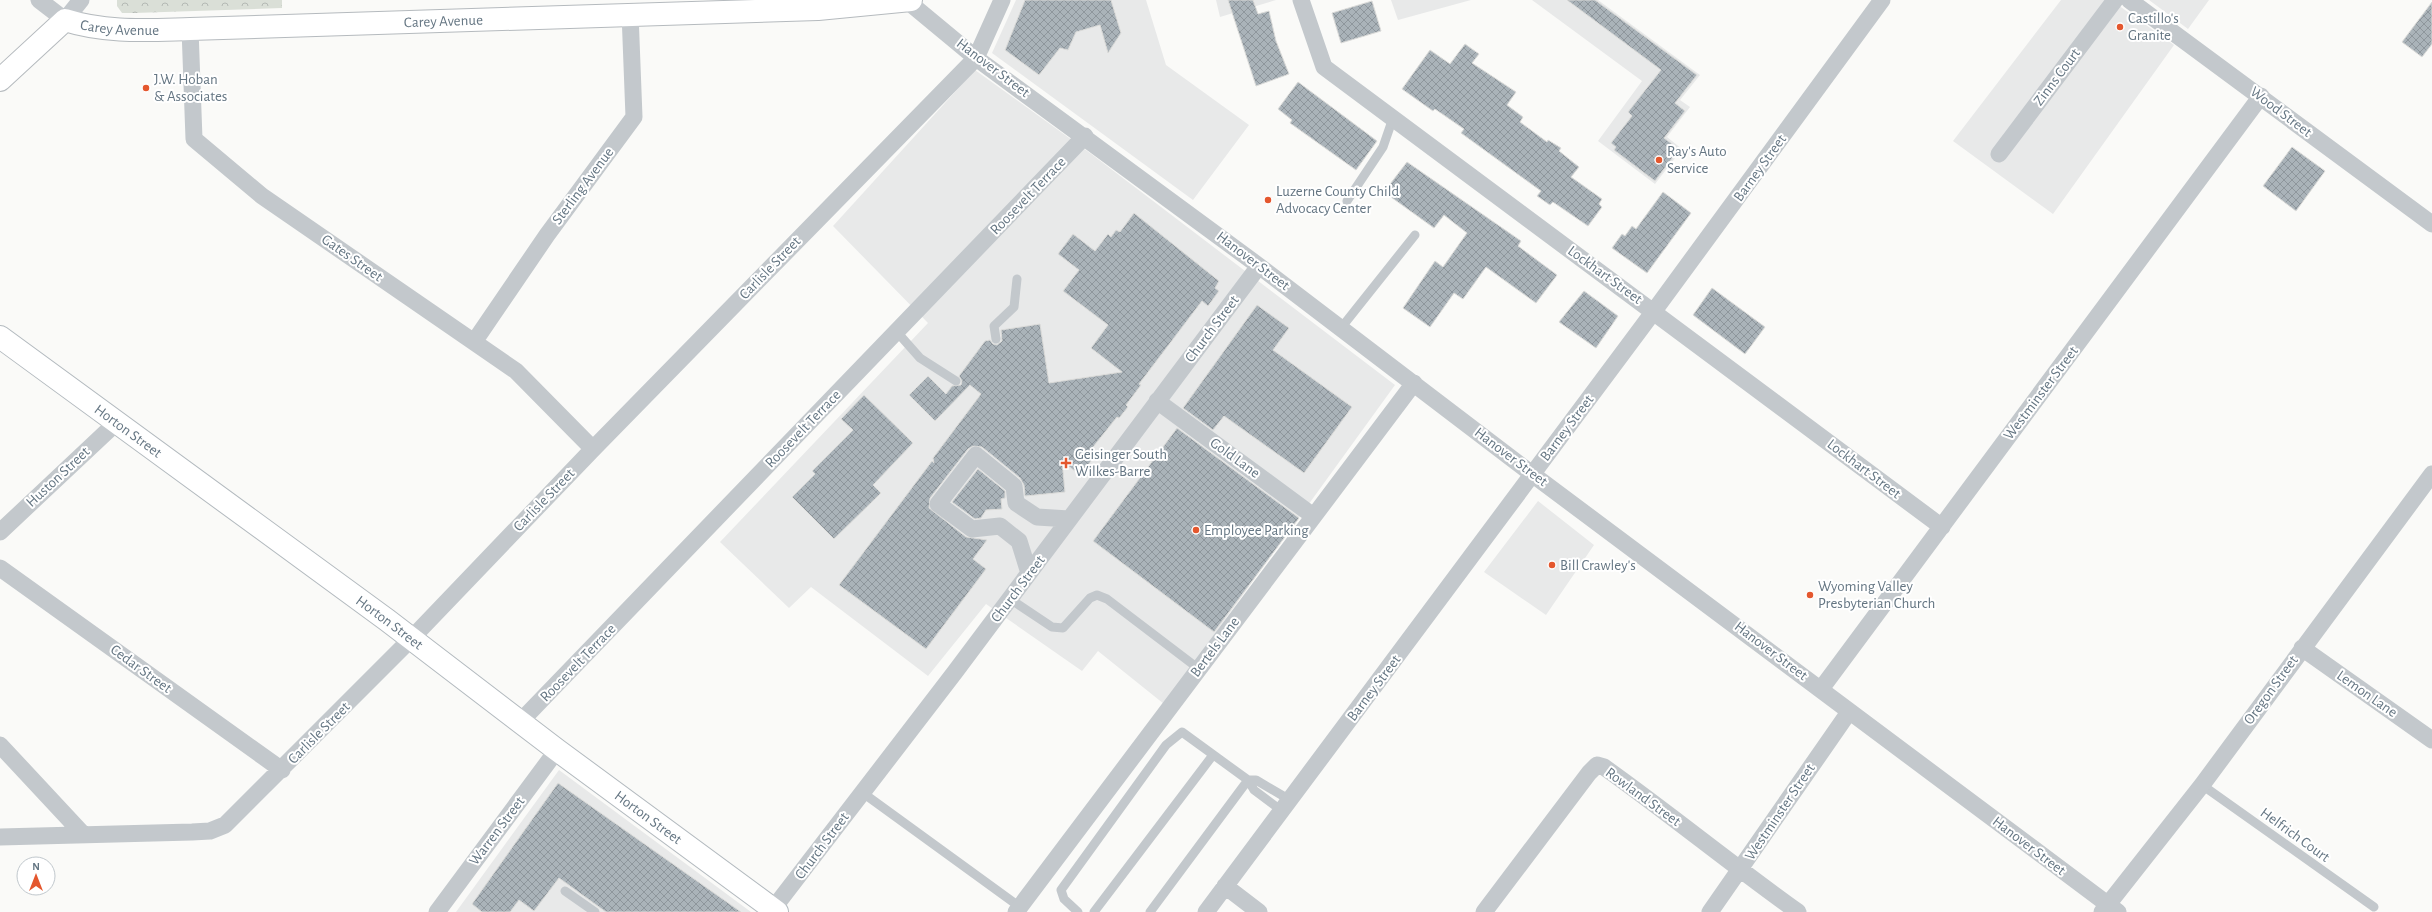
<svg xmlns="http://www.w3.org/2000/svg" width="2432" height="912" viewBox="0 0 2432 912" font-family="'Alegreya Sans',sans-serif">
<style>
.built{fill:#e8e9e9}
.forest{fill:url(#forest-crowns)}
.building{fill:url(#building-cross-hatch);stroke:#dcdcda}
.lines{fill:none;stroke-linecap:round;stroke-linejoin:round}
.secondary-casing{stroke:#b3babf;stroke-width:24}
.primary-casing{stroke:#b5babe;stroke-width:24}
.service{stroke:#c3c8cc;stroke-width:9}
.minor{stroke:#c3c8cc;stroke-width:17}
.secondary{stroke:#fff;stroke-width:22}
.primary{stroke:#fff;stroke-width:22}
.poi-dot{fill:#e4572e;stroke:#fff;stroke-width:1.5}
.labels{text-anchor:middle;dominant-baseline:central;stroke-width:4;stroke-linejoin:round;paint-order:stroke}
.poi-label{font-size:15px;fill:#657683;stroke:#fff;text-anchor:start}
.street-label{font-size:15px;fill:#657683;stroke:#fff}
</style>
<defs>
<pattern id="forest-crowns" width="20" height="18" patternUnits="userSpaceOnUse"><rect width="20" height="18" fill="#dadfd7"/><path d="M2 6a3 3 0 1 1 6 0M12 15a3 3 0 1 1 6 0" fill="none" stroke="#b4b9b4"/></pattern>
<pattern id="building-cross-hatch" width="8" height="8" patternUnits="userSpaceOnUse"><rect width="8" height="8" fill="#aab3b9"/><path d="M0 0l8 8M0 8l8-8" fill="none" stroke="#8e969c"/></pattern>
</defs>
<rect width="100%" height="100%" fill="#fafaf8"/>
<path class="built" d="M 1016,0 L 1146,0 L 1166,65 L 1249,125 L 1193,200 L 992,53 Z
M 1216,0 L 1276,0 L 1220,17 Z
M 1391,0 L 1471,0 L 1398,20 Z
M 1532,0 L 1598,0 L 1700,75 L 1680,100 L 1690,107 L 1667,137 L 1682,149 L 1655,184 L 1598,141 L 1642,81 Z
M 2061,0 L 2111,0 L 2174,45 L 2053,214 L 1953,141 Z
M 2149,0 L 2209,0 L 2188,29 Z
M 975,70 L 1090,153 L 1395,385 L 1164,704 L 1098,651 L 1082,671 L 986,604 L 928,676 L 811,587 L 789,608 L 720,542 L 928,323 L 833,226 Z
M 1538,501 L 1594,545 L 1546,615 L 1484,572 Z
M 559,770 L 751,912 L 456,912 Z"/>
<path class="forest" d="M 117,0 L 282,0 L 282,8 L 134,13 L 122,13 L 117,6 Z"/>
<path class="building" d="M 1025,0 L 1111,0 L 1121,33 L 1108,53 L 1100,25 L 1076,32 L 1068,50 L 1060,48 L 1039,75 L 1005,50 Z
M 1228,0 L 1253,0 L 1258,14 L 1269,11 L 1276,41 L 1289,74 L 1256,86 Z
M 1567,0 L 1595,0 L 1697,75 L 1675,103 L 1685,111 L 1664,138 L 1679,149 L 1655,181 L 1614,150 L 1616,147 L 1611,143 L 1632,116 L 1628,112 L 1661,70 Z
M 1372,1 L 1381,31 L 1341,43 L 1332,13 Z
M 2432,2 L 2432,44 L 2422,57 L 2402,42 Z
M 1465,44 L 1479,54 L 1472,63 L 1516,92 L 1507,105 L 1523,117 L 1520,122 L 1547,142 L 1548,140 L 1561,148 L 1559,151 L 1579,167 L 1571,177 L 1602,199 L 1599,204 L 1602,207 L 1588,226 L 1553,202 L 1550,205 L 1537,196 L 1541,191 L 1461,133 L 1464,129 L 1435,109 L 1433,111 L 1402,89 L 1430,50 L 1450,64 Z
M 1298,82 L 1377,141 L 1356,170 L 1290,123 L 1292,120 L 1278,109 Z
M 2292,147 L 2325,171 L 2296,211 L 2263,186 Z
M 1407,162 L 1521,241 L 1518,246 L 1557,275 L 1536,303 L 1486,267 L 1463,299 L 1454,293 L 1430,327 L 1403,308 L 1435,261 L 1443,267 L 1467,233 L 1444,215 L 1434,228 L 1384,192 Z
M 1663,192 L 1691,213 L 1647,273 L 1612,248 L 1622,234 L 1625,236 L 1632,226 L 1636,229 Z
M 1134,213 L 1219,281 L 1215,288 L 1219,291 L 1208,306 L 1202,301 L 1139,384 L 1141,385 L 1126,405 L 1128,407 L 1119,418 L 1117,417 L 1089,452 L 1095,456 L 1080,475 L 1062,461 L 1065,492 L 1025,496 L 1024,485 L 1020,478 L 982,447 L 973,446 L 968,449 L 930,498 L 929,508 L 966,537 L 987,540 L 973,559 L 986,569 L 926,649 L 839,585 L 932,461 L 934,463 L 933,458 L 981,394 L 970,385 L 935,421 L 909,395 L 928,376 L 946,394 L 952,386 L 961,385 L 962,381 L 959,376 L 985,341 L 990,340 L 993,344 L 997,345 L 1002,341 L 1001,330 L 1040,324 L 1049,383 L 1122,372 L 1091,348 L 1108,325 L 1063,291 L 1079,270 L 1058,254 L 1073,234 L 1095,251 L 1108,234 L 1111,237 L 1116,230 L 1120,232 Z
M 1712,288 L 1765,327 L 1745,354 L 1693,315 Z
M 1584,291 L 1618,316 L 1596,348 L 1559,322 Z
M 1257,305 L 1289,328 L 1273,350 L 1352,407 L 1304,473 L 1224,416 L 1213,430 L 1183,408 Z
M 864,395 L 913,443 L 873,485 L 881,493 L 834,539 L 792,497 L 815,474 L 812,471 L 853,430 L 841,419 Z
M 1177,428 L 1299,518 L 1214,632 L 1093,541 Z
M 978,469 L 1005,491 L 1005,498 L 1001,499 L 1002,509 L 986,510 L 981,518 L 975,519 L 952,502 Z
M 558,783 L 741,912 L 606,912 L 559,878 L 534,911 L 519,900 L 510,912 L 482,912 L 472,904 Z"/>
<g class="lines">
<g class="secondary-casing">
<g id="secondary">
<path id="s1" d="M 0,337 L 387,620 L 557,750 L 777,912"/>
</g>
</g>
<g class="primary-casing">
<g id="primary">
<path id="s2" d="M 0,80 L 65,20 C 106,33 147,30 190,29 L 818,9 L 911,0"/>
</g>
</g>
<path class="service" d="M 1347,201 L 1383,147 L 1393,118
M 1341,328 L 1415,235
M 897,332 L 920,358 L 956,381
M 996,339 L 994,326 L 1014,307 L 1017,279
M 1010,599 L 1052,627 L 1063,628 L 1090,598 L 1097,595 L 1107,599 L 1199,669
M 1248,780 L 1256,780 L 1290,800
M 2202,785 L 2374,907
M 863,793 L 1020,907
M 565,891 L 595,912
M 1078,912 L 1064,899 L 1061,890 L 1166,745 L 1182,732 L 1248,780 L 1254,790 L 1282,811
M 1094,912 L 1213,755
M 1150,912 L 1248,780"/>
<path class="minor" d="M 39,0 L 65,20 L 81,0
M 906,0 L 976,58 L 1259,266 L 1532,474 L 2118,912
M 1301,0 L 1324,67 L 1942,527
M 2129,0 L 2432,224
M 190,29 L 194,139 L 262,196 L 516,371 L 593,449
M 1999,154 L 2115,0
M 474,342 L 547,235 L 634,117 L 630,13
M 1157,401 L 1312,515
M 0,532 L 116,423
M 0,568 L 282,770
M 1029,573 L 1019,541 L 1000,526 L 972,529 L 938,504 L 976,455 L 1014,486 L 1016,503 L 1037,517 L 1069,519
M 2302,648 L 2432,740
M 1821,689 L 2261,96
M 520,722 L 1085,136
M 0,745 L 82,833
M 0,837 L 192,832 L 210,831 L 225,825 L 411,639 L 593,449 L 976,58 L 1002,0
M 1225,886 L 1259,912
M 773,909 L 955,672 L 1259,266
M 437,912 L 557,750
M 1016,912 L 1414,383
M 1206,912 L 1654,311 L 1882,0
M 1484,912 L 1589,773 L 1597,765 L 1604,767 C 1670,814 1732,865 1798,912
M 1710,912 L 1849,712
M 2102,912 L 2202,785 L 2432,474"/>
<use href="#secondary" class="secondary"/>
<use href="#primary" class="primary"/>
</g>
<g class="poi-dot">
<circle cx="2120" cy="27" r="4"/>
<circle cx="146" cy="88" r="4"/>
<circle cx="1659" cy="160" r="4"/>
<circle cx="1268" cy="200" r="4"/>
<path d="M1064 457h4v4h4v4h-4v4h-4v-4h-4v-4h4z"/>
<circle cx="1196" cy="530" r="4"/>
<circle cx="1552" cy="565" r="4"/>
<circle cx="1810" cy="595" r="4"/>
</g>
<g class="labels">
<g class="poi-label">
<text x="2128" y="18">Castillo's<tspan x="2128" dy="17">Granite</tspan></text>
<text x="154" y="79">J.W. Hoban<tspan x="154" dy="17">&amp; Associates</tspan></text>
<text x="1667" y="151">Ray's Auto<tspan x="1667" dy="17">Service</tspan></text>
<text x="1276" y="191">Luzerne County Child<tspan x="1276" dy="17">Advocacy Center</tspan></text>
<text x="1075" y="454">Geisinger South<tspan x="1075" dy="17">Wilkes-Barre</tspan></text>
<text x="1204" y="530">Employee Parking</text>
<text x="1560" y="565">Bill Crawley's</text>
<text x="1818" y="586">Wyoming Valley<tspan x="1818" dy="17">Presbyterian Church</tspan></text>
</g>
<g class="street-label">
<text stroke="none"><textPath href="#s2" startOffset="468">Carey Avenue</textPath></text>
<text stroke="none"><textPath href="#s2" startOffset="144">Carey Avenue</textPath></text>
<text transform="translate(993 68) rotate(37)">Hanover Street</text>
<text transform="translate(2057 77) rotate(-53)">Zinns Court</text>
<text transform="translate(2281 112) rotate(37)">Wood Street</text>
<text transform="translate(1760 168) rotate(-54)">Barney Street</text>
<text transform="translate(583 186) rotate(-53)">Sterling Avenue</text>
<text transform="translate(1028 196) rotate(-46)">Roosevelt Terrace</text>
<text transform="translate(352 258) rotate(35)">Gates Street</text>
<text transform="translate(1253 261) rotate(37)">Hanover Street</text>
<text transform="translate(770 268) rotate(-46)">Carlisle Street</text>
<text transform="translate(1605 275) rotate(36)">Lockhart Street</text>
<text transform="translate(1212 329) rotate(-53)">Church Street</text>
<text transform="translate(2041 393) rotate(-53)">Westminster Street</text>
<text transform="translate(1567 428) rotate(-53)">Barney Street</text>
<text transform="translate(803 429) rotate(-46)">Roosevelt Terrace</text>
<text stroke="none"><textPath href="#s1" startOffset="159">Horton Street</textPath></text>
<text transform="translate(1511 457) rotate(37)">Hanover Street</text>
<text transform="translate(1235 458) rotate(36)">Gold Lane</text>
<text transform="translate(1864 469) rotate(37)">Lockhart Street</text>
<text transform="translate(58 477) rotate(-43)">Huston Street</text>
<text transform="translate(544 500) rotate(-46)">Carlisle Street</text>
<text transform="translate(1018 589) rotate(-53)">Church Street</text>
<text stroke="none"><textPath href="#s1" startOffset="483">Horton Street</textPath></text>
<text transform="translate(1215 647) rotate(-53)">Bertels Lane</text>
<text transform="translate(1771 651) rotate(37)">Hanover Street</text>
<text transform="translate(578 663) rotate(-46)">Roosevelt Terrace</text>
<text transform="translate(141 669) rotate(36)">Cedar Street</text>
<text transform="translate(1374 688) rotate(-53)">Barney Street</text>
<text transform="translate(2271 690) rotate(-54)">Oregon Street</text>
<text transform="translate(2367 694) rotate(35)">Lemon Lane</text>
<text transform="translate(319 733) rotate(-45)">Carlisle Street</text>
<text transform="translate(1643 797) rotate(36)">Rowland Street</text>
<text transform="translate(1780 812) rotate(-56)">Westminster Street</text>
<text stroke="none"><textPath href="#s1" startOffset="807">Horton Street</textPath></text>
<text transform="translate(497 831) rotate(-53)">Warren Street</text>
<text transform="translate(2295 835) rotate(36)">Helfrich Court</text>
<text transform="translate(822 846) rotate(-53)">Church Street</text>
<text transform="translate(2029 846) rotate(37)">Hanover Street</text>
</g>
</g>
<g transform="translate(36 876)"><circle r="19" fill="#ffffff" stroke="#c1c8cd"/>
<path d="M0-3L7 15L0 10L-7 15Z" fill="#e4572e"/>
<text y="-6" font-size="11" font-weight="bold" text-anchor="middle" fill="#657683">N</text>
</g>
</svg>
